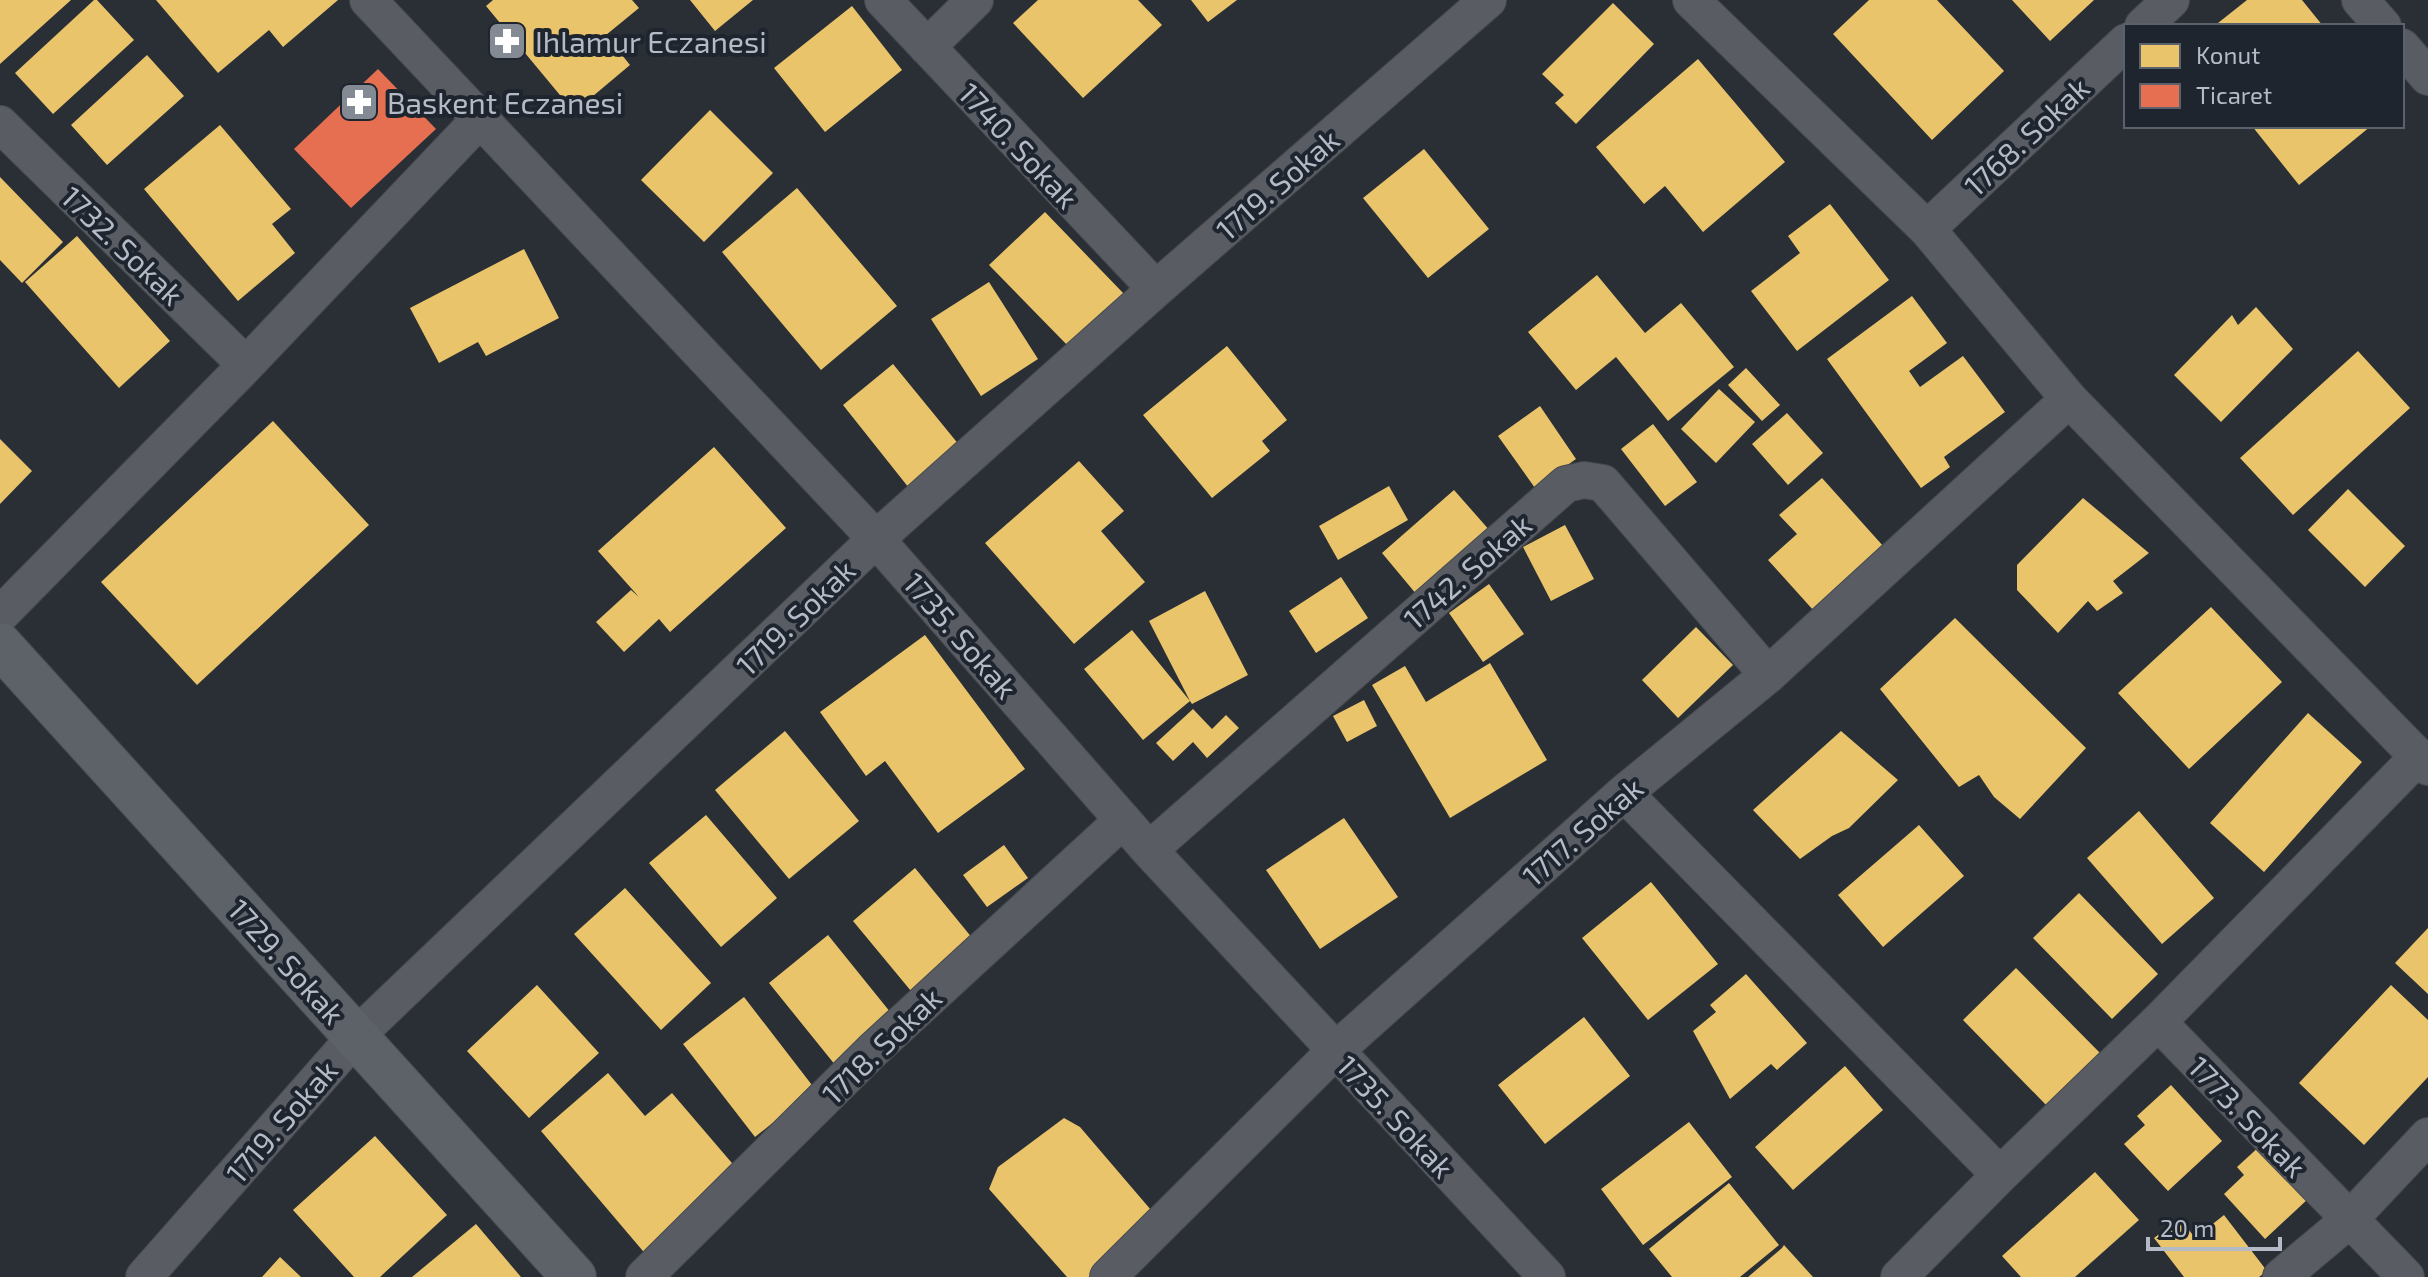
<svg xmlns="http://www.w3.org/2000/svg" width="2428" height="1277" viewBox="0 0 2428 1277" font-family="'Exo 2',sans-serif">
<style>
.homes{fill:#e9c46a}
.shops{fill:#e76f51}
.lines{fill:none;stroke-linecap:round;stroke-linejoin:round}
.street-casing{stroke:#464a4e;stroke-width:38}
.secondary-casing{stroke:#484b52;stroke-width:46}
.street{stroke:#595d63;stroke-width:36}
.secondary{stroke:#5d6168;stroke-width:44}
.labels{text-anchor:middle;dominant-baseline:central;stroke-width:8;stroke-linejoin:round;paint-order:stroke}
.poi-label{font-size:30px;fill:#b4bbc6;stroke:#1e252f;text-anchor:start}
.street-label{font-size:30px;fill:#b4bbc6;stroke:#1e252f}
</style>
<rect width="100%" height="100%" fill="#2a2f35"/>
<path class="homes" d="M 0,0 L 71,0 L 0,64 Z
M 94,0 L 97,0 L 134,40 L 53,114 L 15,73 Z
M 156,0 L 338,0 L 283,47 L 269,30 L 218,73 Z
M 493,0 L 632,0 L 639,8 L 606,35 L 630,65 L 574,112 L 486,6 Z
M 690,0 L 753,0 L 715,31 Z
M 1038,0 L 1138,0 L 1162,25 L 1083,98 L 1013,23 Z
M 1191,0 L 1237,0 L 1208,22 Z
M 1869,0 L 1937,0 L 2004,71 L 1932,140 L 1833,34 Z
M 2012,0 L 2094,0 L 2050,41 Z
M 2247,0 L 2302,0 L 2323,26 L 2221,26 L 2218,23 Z
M 1613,3 L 1654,44 L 1576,124 L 1555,103 L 1564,95 L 1542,74 Z
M 852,6 L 902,70 L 825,132 L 774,68 Z
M 147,55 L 184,96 L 107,165 L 71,125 Z
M 1698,59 L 1785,162 L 1703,232 L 1665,186 L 1644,204 L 1596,147 Z
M 710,110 L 773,173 L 704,242 L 641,180 Z
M 220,125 L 291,209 L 272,224 L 295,253 L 238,301 L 144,189 Z
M 2252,126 L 2371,126 L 2299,185 Z
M 1424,149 L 1489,229 L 1428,278 L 1363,198 Z
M 0,177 L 63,242 L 22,283 L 0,260 Z
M 797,188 L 897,306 L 821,370 L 722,252 Z
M 1830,204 L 1889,280 L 1797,351 L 1751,291 L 1800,253 L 1788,236 Z
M 1045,212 L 1125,295 L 1070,348 L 989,265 Z
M 77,236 L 170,341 L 119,388 L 25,282 Z
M 524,249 L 559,318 L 486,356 L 478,342 L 439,363 L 410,308 Z
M 1597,275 L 1645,333 L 1681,303 L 1734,367 L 1668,421 L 1616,357 L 1576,390 L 1528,332 Z
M 989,282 L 1038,359 L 981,396 L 931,319 Z
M 1912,296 L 1947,343 L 1909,371 L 1920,387 L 1963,356 L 2005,412 L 1944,457 L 1950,467 L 1921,488 L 1827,359 Z
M 2256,307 L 2293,349 L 2221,422 L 2174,375 L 2232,315 L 2238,325 Z
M 1227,346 L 1287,420 L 1262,441 L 1270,451 L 1212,498 L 1143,415 Z
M 2358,351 L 2410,408 L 2293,515 L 2240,458 Z
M 893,364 L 960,446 L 909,488 L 843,405 Z
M 1746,368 L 1780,405 L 1762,421 L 1728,385 Z
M 1719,389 L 1755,422 L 1716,463 L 1681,429 Z
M 1540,406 L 1576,459 L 1535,488 L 1498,436 Z
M 1787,413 L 1823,453 L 1788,485 L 1752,444 Z
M 273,421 L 369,525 L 197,685 L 101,582 Z
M 1653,424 L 1697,482 L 1665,506 L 1621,449 Z
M 0,439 L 32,471 L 0,504 Z
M 714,447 L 786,528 L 670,632 L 659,619 L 624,652 L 596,622 L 631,590 L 639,597 L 598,551 Z
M 1079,461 L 1124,511 L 1101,531 L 1145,582 L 1074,644 L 985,543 Z
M 1822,478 L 1884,547 L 1814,611 L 1768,560 L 1797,534 L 1779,515 Z
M 1389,486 L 1408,520 L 1338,560 L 1319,526 Z
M 2348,489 L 2405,546 L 2365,587 L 2308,530 Z
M 1454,490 L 1491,532 L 1417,595 L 1382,553 Z
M 2083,498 L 2149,553 L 2113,581 L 2123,593 L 2097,611 L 2088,601 L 2058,633 L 2017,590 L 2017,565 Z
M 1565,525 L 1594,579 L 1551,601 L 1523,547 Z
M 1341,577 L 1368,618 L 1316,653 L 1289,611 Z
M 1489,584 L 1524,634 L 1483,662 L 1449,613 Z
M 1205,591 L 1248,675 L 1192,704 L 1190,701 L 1143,740 L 1084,669 L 1132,630 L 1190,701 L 1149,621 Z
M 2211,607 L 2282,682 L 2189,769 L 2118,693 Z
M 1955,618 L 2086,748 L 2020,819 L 1994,797 L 1979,775 L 1959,787 L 1880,689 Z
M 1696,627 L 1733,665 L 1678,718 L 1642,680 Z
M 925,635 L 1025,769 L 938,833 L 885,761 L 866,776 L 820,712 Z
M 1490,663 L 1547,760 L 1450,818 L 1372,685 L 1405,666 L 1426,702 Z
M 1364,700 L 1377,726 L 1347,742 L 1333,716 Z
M 1193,709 L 1212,729 L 1226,715 L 1239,728 L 1207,758 L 1193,742 L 1173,761 L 1156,743 Z
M 2308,713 L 2362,762 L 2264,872 L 2210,823 Z
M 785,731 L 859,821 L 789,879 L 715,790 Z
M 1841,731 L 1898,780 L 1849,828 L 1832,836 L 1800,859 L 1753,810 Z
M 2139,811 L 2214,898 L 2162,944 L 2087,858 Z
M 706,815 L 777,898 L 721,947 L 649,863 Z
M 1344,818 L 1398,897 L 1320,949 L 1266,870 Z
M 1919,825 L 1964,876 L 1883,947 L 1838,895 Z
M 1004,845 L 1028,878 L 987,907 L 963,875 Z
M 915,868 L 973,939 L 911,991 L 853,921 Z
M 1651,882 L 1718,964 L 1648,1020 L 1582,938 Z
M 625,888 L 711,983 L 661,1030 L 574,934 Z
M 2079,893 L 2158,974 L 2112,1019 L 2033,938 Z
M 2428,928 L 2428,994 L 2395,963 Z
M 828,935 L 895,1018 L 836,1066 L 769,983 Z
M 2016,968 L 2101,1054 L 2048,1107 L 1963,1020 Z
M 1746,974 L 1807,1043 L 1777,1070 L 1771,1064 L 1730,1099 L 1693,1031 L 1716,1012 L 1710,1005 Z
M 537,985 L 599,1053 L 529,1118 L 467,1051 Z
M 2391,985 L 2428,1020 L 2428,1077 L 2364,1145 L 2299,1083 Z
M 744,997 L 815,1089 L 755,1137 L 683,1044 Z
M 1584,1017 L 1630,1076 L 1545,1144 L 1498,1085 Z
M 1845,1066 L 1883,1110 L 1793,1190 L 1755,1147 Z
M 608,1073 L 645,1116 L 672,1093 L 743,1176 L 648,1257 L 541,1131 Z
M 2171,1085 L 2222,1141 L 2168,1191 L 2124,1144 L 2145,1125 L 2137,1116 Z
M 1064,1118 L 1080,1127 L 1151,1210 L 1098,1277 L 1067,1277 L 989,1189 L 998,1167 Z
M 1689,1122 L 1732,1177 L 1643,1245 L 1601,1189 Z
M 375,1136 L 447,1215 L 380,1277 L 354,1277 L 293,1210 Z
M 2261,1145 L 2309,1198 L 2265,1239 L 2224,1194 L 2244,1175 L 2237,1167 Z
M 2095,1172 L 2139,1220 L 2075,1277 L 2021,1277 L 2002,1256 Z
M 1729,1183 L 1779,1245 L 1740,1277 L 1672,1277 L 1649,1249 Z
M 2224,1215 L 2267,1271 L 2259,1277 L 2184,1277 L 2154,1238 L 2180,1218 L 2195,1238 Z
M 476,1224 L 521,1277 L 412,1277 Z
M 1784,1245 L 1813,1277 L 1748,1277 L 1782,1248 Z
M 280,1257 L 301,1277 L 262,1277 Z"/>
<path class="shops" d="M 378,69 L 436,129 L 351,208 L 294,149 Z"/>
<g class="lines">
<g class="street-casing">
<path id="street" d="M 368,0 L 876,539 L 1149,850 L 1547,1277
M 883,0 L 1156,289
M 1691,0 L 1927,229 L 2069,399 L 2428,767
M 2360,0 L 2383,26
M 2143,26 L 2171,0
M 927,47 L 975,0
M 2402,47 L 2428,77
M 0,124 L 246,365
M 1927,229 L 2126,42
M 0,615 L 246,365 L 481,118
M 1624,793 L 2000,1175
M 1149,850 L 1566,484 L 1584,480 L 1603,483 L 1768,675
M 2158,1022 L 2406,1277
M 144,1277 L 356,1036 L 876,539 L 1156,289 L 1488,0
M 644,1277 L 873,1050 L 1123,820
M 1108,1277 L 1335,1051 L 1624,793 L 1768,675 L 2069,399
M 1899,1277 L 2000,1175 L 2158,1022 L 2419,756
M 2281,1277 L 2349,1220 L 2428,1136"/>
</g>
<g class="secondary-casing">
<path id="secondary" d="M 0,645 L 574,1277"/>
</g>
<use href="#street" class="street"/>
<use href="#secondary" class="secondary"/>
</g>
<defs>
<g id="pharmacy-square" transform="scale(2)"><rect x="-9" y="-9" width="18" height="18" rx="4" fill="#848a93" stroke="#1e252f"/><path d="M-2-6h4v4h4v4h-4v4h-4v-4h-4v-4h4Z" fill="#fff"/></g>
</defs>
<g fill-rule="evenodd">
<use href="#pharmacy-square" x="507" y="41"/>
<use href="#pharmacy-square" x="359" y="102"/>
</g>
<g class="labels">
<g class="poi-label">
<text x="535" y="41">Ihlamur Eczanesi</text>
<text x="387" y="102">Baskent Eczanesi</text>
</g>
<g class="street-label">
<text transform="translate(2026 136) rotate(-43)">1768. Sokak</text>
<text transform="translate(1019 145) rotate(47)">1740. Sokak</text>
<text transform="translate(1277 184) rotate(-41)">1719. Sokak</text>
<text transform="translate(123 245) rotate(44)">1732. Sokak</text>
<text transform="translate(1467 571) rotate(-41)">1742. Sokak</text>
<text transform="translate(795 617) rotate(-44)">1719. Sokak</text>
<text transform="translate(961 635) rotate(49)">1735. Sokak</text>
<text transform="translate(1582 831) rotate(-41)">1717. Sokak</text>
<text transform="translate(287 961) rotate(48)">1729. Sokak</text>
<text transform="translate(881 1045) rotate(-44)">1718. Sokak</text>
<text transform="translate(1396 1116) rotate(47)">1735. Sokak</text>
<text transform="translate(2248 1116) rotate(46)">1773. Sokak</text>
<text transform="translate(281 1121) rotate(-49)">1719. Sokak</text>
</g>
</g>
<rect x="2124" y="24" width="280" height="104" fill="#1e252f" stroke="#5a616b" stroke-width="2"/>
<rect x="2140" y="44" width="40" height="24" fill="#e9c46a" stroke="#5a616b" stroke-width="2"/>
<text x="2196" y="64" font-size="24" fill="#b4bbc6">Konut</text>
<rect x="2140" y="84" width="40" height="24" fill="#e76f51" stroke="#5a616b" stroke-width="2"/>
<text x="2196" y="104" font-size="24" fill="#b4bbc6">Ticaret</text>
<path d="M2148 1237v12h132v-12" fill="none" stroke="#b4bbc6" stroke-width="4"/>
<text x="2160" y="1237" font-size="24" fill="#b4bbc6" stroke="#1e252f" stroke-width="6" paint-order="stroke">20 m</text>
</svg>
